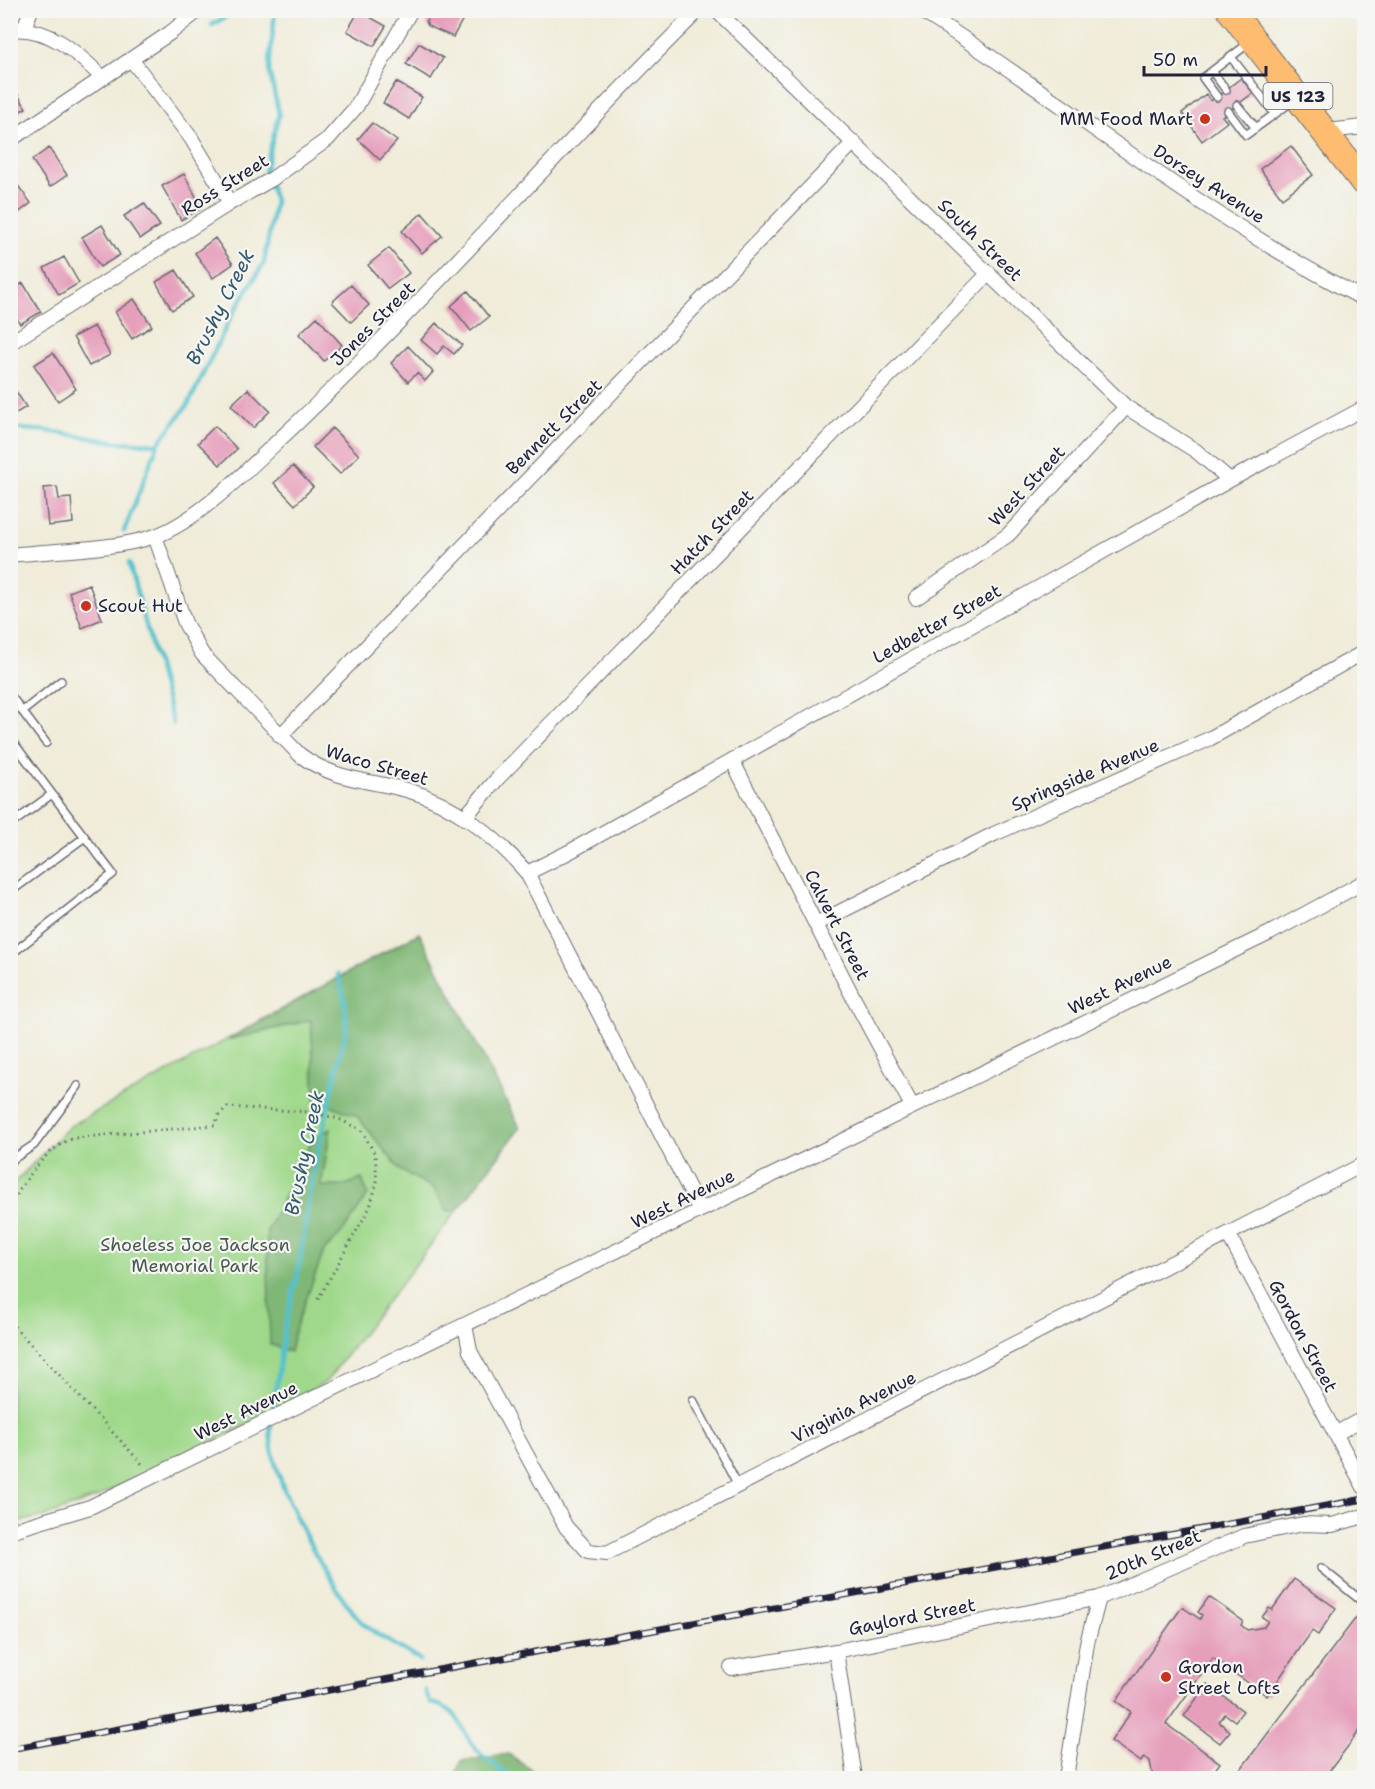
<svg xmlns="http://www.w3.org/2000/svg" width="1375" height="1789" viewBox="0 0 1375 1789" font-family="'Shantell Sans',sans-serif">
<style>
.green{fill:#9fd88a;stroke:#607d62;stroke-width:1.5}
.forest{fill:#7fb876;stroke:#506d58;stroke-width:1.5}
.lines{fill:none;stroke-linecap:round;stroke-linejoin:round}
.stream{stroke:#55c1ce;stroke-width:4.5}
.building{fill:#e69fbb}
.lane-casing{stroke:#6a6972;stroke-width:10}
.street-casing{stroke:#6a6972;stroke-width:16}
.highway-casing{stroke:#6a6972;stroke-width:28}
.path{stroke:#6a6972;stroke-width:3;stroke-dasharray:1.5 4.5;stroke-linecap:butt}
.lane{stroke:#fff;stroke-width:7}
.street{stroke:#fff;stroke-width:14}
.highway{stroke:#fdbc6f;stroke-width:26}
.rail-casing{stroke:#22223b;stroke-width:7}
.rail{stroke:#f6f6f2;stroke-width:4.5;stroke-dasharray:14;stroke-linecap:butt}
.poi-dot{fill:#c8321e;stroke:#f6f6f2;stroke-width:2}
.labels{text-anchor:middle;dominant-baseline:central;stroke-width:4.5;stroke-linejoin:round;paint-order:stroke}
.shield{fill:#f6f6f2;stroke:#626272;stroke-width:1.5}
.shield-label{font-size:16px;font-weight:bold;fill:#22223b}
.poi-label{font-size:18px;fill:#22223b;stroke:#f6f6f2;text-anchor:start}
.street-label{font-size:18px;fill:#22223b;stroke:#f6f6f2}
.park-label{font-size:18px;fill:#485953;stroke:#f6f6f2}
.water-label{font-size:20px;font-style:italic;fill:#345a6e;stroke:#f6f6f2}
</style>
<rect width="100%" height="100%" fill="#f6f6f2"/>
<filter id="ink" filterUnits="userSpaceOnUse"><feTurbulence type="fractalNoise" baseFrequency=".0167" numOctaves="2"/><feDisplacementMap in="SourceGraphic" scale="12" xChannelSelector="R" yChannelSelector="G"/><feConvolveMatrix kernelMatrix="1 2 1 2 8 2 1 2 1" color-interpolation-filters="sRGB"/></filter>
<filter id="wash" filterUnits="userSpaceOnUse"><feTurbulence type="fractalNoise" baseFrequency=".008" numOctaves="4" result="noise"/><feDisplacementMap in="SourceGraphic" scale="24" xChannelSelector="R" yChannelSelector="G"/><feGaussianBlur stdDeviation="1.35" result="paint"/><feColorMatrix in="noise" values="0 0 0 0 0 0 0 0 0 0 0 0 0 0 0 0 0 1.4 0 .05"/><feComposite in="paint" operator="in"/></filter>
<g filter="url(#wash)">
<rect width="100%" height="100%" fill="#f0ecd9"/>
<path class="green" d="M 419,933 L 520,1128 L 326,1382 L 237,1430 L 95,1498 L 49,1515 L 11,1524 L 10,1191 L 13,1184 L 70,1126 Z"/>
<path class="forest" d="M 419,933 L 520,1128 L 456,1212 L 447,1210 L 433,1188 L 400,1170 L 357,1116 L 315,1099 L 311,1020 L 227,1040 Z
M 331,1128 L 321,1186 L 342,1186 L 362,1179 L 368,1195 L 342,1233 L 324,1251 L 295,1329 L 290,1352 L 270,1344 L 267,1231 L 312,1140 Z
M 509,1754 L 543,1778 L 454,1778 L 461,1761 Z"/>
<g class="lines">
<path class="stream" d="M 212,25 L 237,10
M 10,428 L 48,431 L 116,442 L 158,444
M 124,531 L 158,444 L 189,403 L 231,317 L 264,263 L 275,201 L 265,170 L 279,114 L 269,70 L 275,10
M 129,563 L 173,724
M 273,1410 L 284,1331 L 298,1272 L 313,1173 L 346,1029 L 345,1002 L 338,974
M 271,1424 C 264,1472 327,1582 359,1619 C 372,1634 403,1649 420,1660
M 425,1690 L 430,1703 C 462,1708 458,1728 475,1748 C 484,1760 501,1769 513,1778"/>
</g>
<g id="blocks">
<path class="building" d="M 432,10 L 452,10 L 464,17 L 453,37 L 428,26 L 426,22 Z
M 359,11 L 386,26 L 374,46 L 347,31 Z
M 419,43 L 443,58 L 431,79 L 406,64 Z
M 1241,78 L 1253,93 L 1222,116 L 1227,122 L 1202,141 L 1182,113 L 1206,94 L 1211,101 Z
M 10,82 L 26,108 L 10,117 Z
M 396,82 L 422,97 L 409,119 L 383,103 Z
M 372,123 L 397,141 L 380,160 L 358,139 Z
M 1291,146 L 1313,175 L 1282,198 L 1260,169 Z
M 49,148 L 67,175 L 50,187 L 32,160 Z
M 184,174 L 202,208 L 181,220 L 162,186 Z
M 10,175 L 31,203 L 13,217 L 10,213 Z
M 144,203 L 160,226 L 140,239 L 124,216 Z
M 422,213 L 442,236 L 422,253 L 402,231 Z
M 102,225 L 120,255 L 100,267 L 82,237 Z
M 215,238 L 233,264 L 213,278 L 195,253 Z
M 389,248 L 409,273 L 388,289 L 368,265 Z
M 64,257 L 79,283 L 59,295 L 44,268 Z
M 176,270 L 193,297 L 172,310 L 156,282 Z
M 23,283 L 41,312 L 20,324 L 10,308 L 10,290 Z
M 351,285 L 369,305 L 351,322 L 332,302 Z
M 468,291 L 489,317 L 471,331 L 451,306 Z
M 134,299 L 152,326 L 132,339 L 115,312 Z
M 317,317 L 342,345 L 324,361 L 299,334 Z
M 436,323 L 462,345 L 454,354 L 444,346 L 437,354 L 421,340 Z
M 94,326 L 110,355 L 89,366 L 73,337 Z
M 408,346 L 433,372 L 425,381 L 417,373 L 408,382 L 391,363 Z
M 53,353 L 76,389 L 58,401 L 34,365 Z
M 10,382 L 26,407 L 10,417 Z
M 248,389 L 270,411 L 253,428 L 231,405 Z
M 215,426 L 237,449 L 220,465 L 198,443 Z
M 332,428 L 359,455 L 340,474 L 313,447 Z
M 293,466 L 313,487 L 295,505 L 274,483 Z
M 57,487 L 59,499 L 71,498 L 73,523 L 48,526 L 44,488 Z
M 89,584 L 102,619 L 82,628 L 69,592 Z
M 1294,1579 L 1336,1608 L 1318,1635 L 1312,1631 L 1267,1696 L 1213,1658 L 1166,1724 L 1220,1763 L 1209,1778 L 1153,1778 L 1150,1761 L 1144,1757 L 1141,1762 L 1111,1741 L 1131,1712 L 1116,1701 L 1182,1607 L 1200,1619 L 1202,1615 L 1198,1612 L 1209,1597 L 1243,1621 L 1241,1625 L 1247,1630 L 1264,1627 L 1268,1621 L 1262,1617 L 1269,1608 L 1272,1610 Z
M 1358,1615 L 1364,1620 L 1364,1725 L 1324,1778 L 1234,1778 Z
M 1207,1684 L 1243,1711 L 1235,1721 L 1225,1714 L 1219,1722 L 1230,1731 L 1220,1743 L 1184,1716 Z"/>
</g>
</g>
<g filter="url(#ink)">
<use href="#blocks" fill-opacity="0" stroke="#6a6972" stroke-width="1.5"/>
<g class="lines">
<g class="lane-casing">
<path id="lane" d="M 1231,57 L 1275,114
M 1212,71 L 1226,90
M 1217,97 L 1203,78 L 1249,43
M 1237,105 L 1256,128
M 1228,111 L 1246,135 L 1294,100
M 10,695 L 46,743
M 23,711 L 61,681
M 10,738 L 52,794 L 10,825
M 10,892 L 85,837
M 10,955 L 113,874 L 52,794
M 10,1161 L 34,1145 L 78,1086
M 693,1400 L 739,1487
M 1321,1568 L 1364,1603"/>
</g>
<g class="street-casing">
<path id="street" d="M 716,10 L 1126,407 L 1196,451 L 1230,480
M 920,10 C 1069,105 1207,219 1364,299
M 24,28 L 31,10
M 10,30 C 48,25 77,53 102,77
M 131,59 L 191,138 L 230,203
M 1327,131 L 1364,127
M 10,140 L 170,33 L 199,10
M 10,343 L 230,203 L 272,179 L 328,139 L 356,107 L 411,10
M 155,536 L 185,623 L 202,654 L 300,755 C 333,780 369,780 407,790 C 454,803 496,837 527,873 L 700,1210
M 10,555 C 54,550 114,550 155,536 C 200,521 260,457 296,424 C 436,291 561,145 699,10
M 916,598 L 1008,535 L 1126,407
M 280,736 L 854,142
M 732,760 L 854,999 L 912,1106
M 464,818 L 498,778 L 989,273
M 527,873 L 569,852 L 1230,480 L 1364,408
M 816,924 L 994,834 L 1209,739 L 1364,652
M 1228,1234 L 1364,1487
M 465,1325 L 470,1351 L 566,1527 L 588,1551 L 607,1553 L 1364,1164
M 1335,1434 L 1364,1418
M 10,1531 L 90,1507 L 1270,933 L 1364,882
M 836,1651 L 855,1778
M 731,1668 L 836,1651 L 1099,1598
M 1066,1778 L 1087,1643 L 1099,1598 L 1244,1536 L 1303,1524 L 1332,1525 L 1364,1516"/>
</g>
<g class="highway-casing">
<path id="highway" d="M 1230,10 L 1364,183"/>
</g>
<path class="path" d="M 10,1205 C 27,1179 45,1147 75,1138 L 215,1125 L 219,1115 L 227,1107 L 311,1112 L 339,1119 L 361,1130 L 375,1154 L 377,1182 L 370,1207 L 317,1301
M 10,1322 L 144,1466"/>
<use href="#lane" class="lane"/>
<use href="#street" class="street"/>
<use href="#highway" class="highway"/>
<g class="rail-casing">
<path id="rail" d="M 10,1749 L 1364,1499"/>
</g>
<use href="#rail" class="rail"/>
</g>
</g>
<g class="poi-dot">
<circle cx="1205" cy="119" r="6"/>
<circle cx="86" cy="606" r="6"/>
<circle cx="1166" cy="1677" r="6"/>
</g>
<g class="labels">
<rect class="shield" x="1263.5" y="83" width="69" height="26" rx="4.5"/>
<g class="shield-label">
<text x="1298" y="96">US 123</text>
</g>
<g class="poi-label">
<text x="1193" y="119" text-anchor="end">MM Food Mart</text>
<text x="98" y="606">Scout Hut</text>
<text x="1178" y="1667">Gordon<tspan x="1178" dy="21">Street Lofts</tspan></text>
</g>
<g class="street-label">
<text transform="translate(1209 184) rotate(33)">Dorsey Avenue</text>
<text transform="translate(225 185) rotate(-32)">Ross Street</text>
<text transform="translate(980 240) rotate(44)">South Street</text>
<text transform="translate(373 324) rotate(-45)">Jones Street</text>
<text transform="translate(554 427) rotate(-45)">Bennett Street</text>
<text transform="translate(1027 486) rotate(-47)">West Street</text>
<text transform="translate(712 532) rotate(-46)">Hatch Street</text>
<text transform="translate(937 624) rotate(-29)">Ledbetter Street</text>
<text transform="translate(377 765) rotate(16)">Waco Street</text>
<text transform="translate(1085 775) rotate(-23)">Springside Avenue</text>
<text transform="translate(837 925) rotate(63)">Calvert Street</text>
<text transform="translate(1120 985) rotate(-26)">West Avenue</text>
<text transform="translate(683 1199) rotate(-26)">West Avenue</text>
<text transform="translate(1303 1336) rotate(62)">Gordon Street</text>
<text transform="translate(854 1407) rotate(-27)">Virginia Avenue</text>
<text transform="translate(246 1411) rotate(-26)">West Avenue</text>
<text transform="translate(1153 1555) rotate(-23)">20th Street</text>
<text transform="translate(912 1617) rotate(-11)">Gaylord Street</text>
</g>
<g class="park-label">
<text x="195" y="1245">Shoeless Joe Jackson<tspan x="195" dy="21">Memorial Park</tspan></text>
</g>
<g class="water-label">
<text transform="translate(220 307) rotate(-63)">Brushy Creek</text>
<text transform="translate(304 1153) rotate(-78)">Brushy Creek</text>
</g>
</g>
<rect width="1375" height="1789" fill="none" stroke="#f6f6f2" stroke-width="36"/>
<path d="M1144 66v9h122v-9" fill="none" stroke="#22223b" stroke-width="3"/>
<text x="1153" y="66" font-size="18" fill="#22223b" stroke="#f6f6f2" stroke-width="4.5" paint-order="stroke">50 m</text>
</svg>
